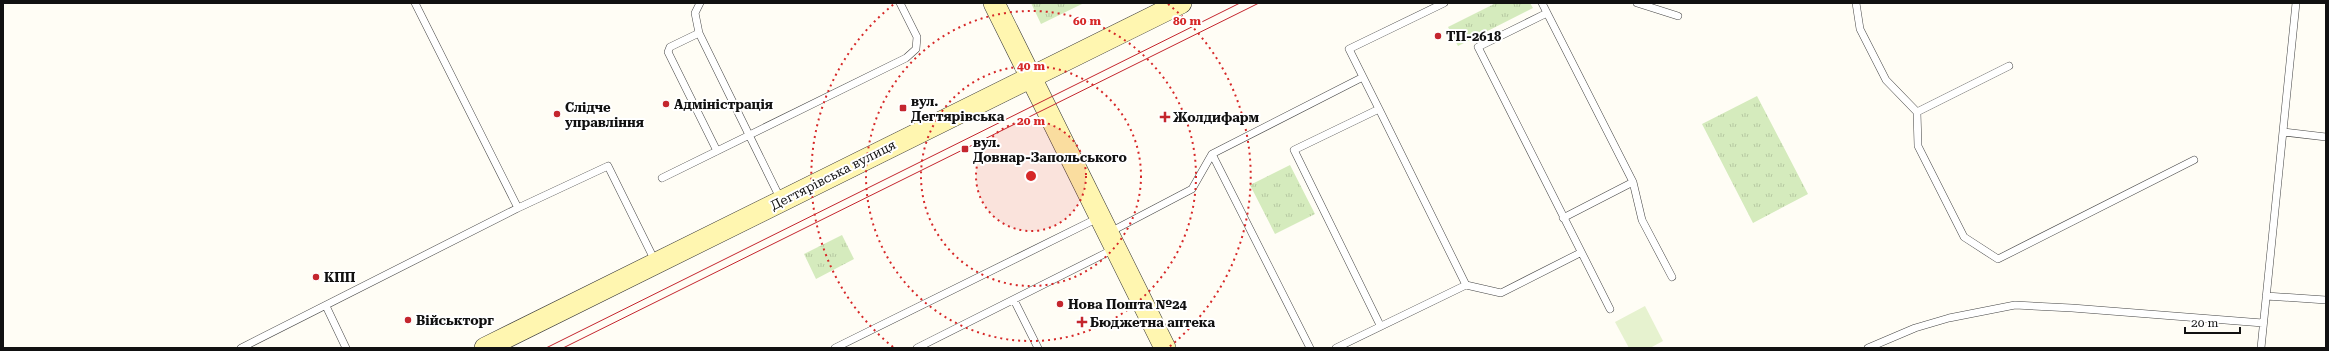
<svg xmlns="http://www.w3.org/2000/svg" width="2329" height="351" viewBox="0 0 2329 351" font-family="'Roboto Serif',serif">
<style>
.grass{fill:url(#grass-tufts)}
.pitch{fill:#e6f2cf}
.lines{fill:none;stroke-linecap:round;stroke-linejoin:round}
.lane-casing{stroke:#444;stroke-width:8}
.secondary-casing{stroke:#333;stroke-width:22}
.lane{stroke:#fff;stroke-width:7}
.secondary{stroke:#fff6b0;stroke-width:21}
.tram{stroke:#c4262e;stroke-width:1}
.ring{fill:none;stroke:#d62828;stroke-width:2;stroke-dasharray:2 4}
.poi-dot{fill:#c4262e;stroke:#fff;stroke-width:1.5}
.labels{text-anchor:middle;dominant-baseline:central;stroke-width:4;stroke-linejoin:round;paint-order:stroke}
.poi-label{font-size:13px;font-weight:bold;fill:#111;stroke:#fff;text-anchor:start}
.street-label{font-size:13px;fill:#111;stroke:#fff}
.centre{fill:#d62828;stroke:#fff;stroke-width:2}
.ring-label{font-size:12px;text-anchor:middle;font-weight:bold;fill:#d62828;stroke:#fff;stroke-width:4;stroke-linejoin:round;paint-order:stroke}
</style>
<defs>
<pattern id="grass-tufts" width="24" height="20" patternUnits="userSpaceOnUse"><rect width="24" height="20" fill="#d5ebbd"/><path d="M3 7l-1-3M5 7V3M7 7l1-3M15 17l-1-3M17 17v-4M19 17l1-3" fill="none" stroke="#b6c8a1"/></pattern>
</defs>
<rect width="100%" height="100%" fill="#fffdf5"/>
<path class="grass" d="M 1031,3 L 1084,3 L 1041,24 Z
M 1496,3 L 1530,3 L 1533,8 L 1458,46 L 1448,27 Z
M 1757,96 L 1808,194 L 1753,223 L 1702,124 Z
M 1290,165 L 1315,214 L 1275,234 L 1250,185 Z
M 842,235 L 854,259 L 816,279 L 804,254 Z"/>
<path class="pitch" d="M 1645,306 L 1663,341 L 1650,348 L 1629,348 L 1615,322 Z"/>
<g class="lines">
<g class="lane-casing">
<path id="lane" d="M 415,3 L 518,208
M 700,3 L 695,13 L 699,33 L 781,200
M 1542,3 L 1633,182 L 1642,220 L 1672,277
M 1637,3 L 1678,16
M 1856,3 L 1860,29 L 1886,80 L 1917,112 L 1918,146 L 1964,237 L 1998,259 L 2194,160
M 1547,13 L 1478,47 L 1610,309
M 699,33 L 670,47 L 668,52 L 717,151
M 1363,77 L 1379,109
M 1917,112 L 2009,66
M 2283,132 L 2326,137
M 1212,154 L 1310,348
M 662,178 L 906,58 L 916,49 L 917,37 L 900,3
M 1563,218 L 1633,182
M 1110,232 L 1192,189 L 1212,154 L 1363,77 L 1349,49 L 1444,3
M 2266,296 L 2326,300
M 1014,300 L 1038,348
M 326,306 L 346,348
M 1380,325 L 1294,150 L 1379,109 L 1466,285
M 241,348 L 518,208 L 608,166 L 655,261
M 835,348 L 1098,218
M 917,348 L 1114,249
M 1336,348 L 1466,285 L 1501,293 L 1580,253
M 1868,348 L 1915,328 L 1949,318 L 2015,305 L 2072,308 L 2263,323
M 2261,348 L 2296,3"/>
</g>
<g class="secondary-casing">
<path id="secondary" d="M 994,3 L 1165,348
M 485,348 L 1181,3"/>
</g>
<use href="#lane" class="lane"/>
<use href="#secondary" class="secondary"/>
<path class="tram" d="M 546,348 L 1240,3
M 563,348 L 1259,3"/>
</g>
<circle cx="1031" cy="176" r="55" fill="#d62828" fill-opacity=".12"/>
<g class="ring">
<circle cx="1031" cy="176" r="55"/>
<circle cx="1031" cy="176" r="110"/>
<circle cx="1031" cy="176" r="165"/>
<path d="M893 347A220 220 0 0 1 894 4M1168 4A220 220 0 0 1 1169 347"/>
</g>
<g class="poi-dot">
<circle cx="1438" cy="36" r="4"/>
<circle cx="666" cy="104" r="4"/>
<rect x="899" y="104" width="8" height="8" rx="2"/>
<circle cx="557" cy="114" r="4"/>
<path d="M1163 111h4v4h4v4h-4v4h-4v-4h-4v-4h4z"/>
<rect x="961" y="145" width="8" height="8" rx="2"/>
<circle cx="316" cy="277" r="4"/>
<circle cx="1060" cy="304" r="4"/>
<circle cx="408" cy="320" r="4"/>
<path d="M1080 316h4v4h4v4h-4v4h-4v-4h-4v-4h4z"/>
</g>
<g class="labels">
<g class="poi-label">
<text x="1446" y="36">ТП-2618</text>
<text x="911" y="101">вул.<tspan x="911" dy="15">Дегтярівська</tspan></text>
<text x="674" y="104">Адміністрація</text>
<text x="565" y="107">Слідче<tspan x="565" dy="15">управління</tspan></text>
<text x="1173" y="117">Жолдифарм</text>
<text x="973" y="142">вул.<tspan x="973" dy="15">Довнар-Запольського</tspan></text>
<text x="324" y="277">КПП</text>
<text x="1068" y="304">Нова Пошта №24</text>
<text x="416" y="320">Військторг</text>
<text x="1090" y="322">Бюджетна аптека</text>
</g>
<g class="street-label">
<text transform="translate(833 175) rotate(-27)">Дегтярівська вулиця</text>
</g>
</g>
<circle cx="1031" cy="176" r="6" class="centre"/>
<g class="ring-label">
<text x="1187" y="25">80 m</text>
<text x="1087" y="25">60 m</text>
<text x="1031" y="70">40 m</text>
<text x="1031" y="125">20 m</text>
</g>
<rect width="2329" height="351" fill="none" stroke="#111111" stroke-width="8"/>
<path d="M2185 327v6h55v-6" fill="none" stroke="#111111" stroke-width="2"/>
<text x="2191" y="327" font-size="12" fill="#111111" stroke="#ffffff" stroke-width="3" paint-order="stroke">20 m</text>
</svg>
